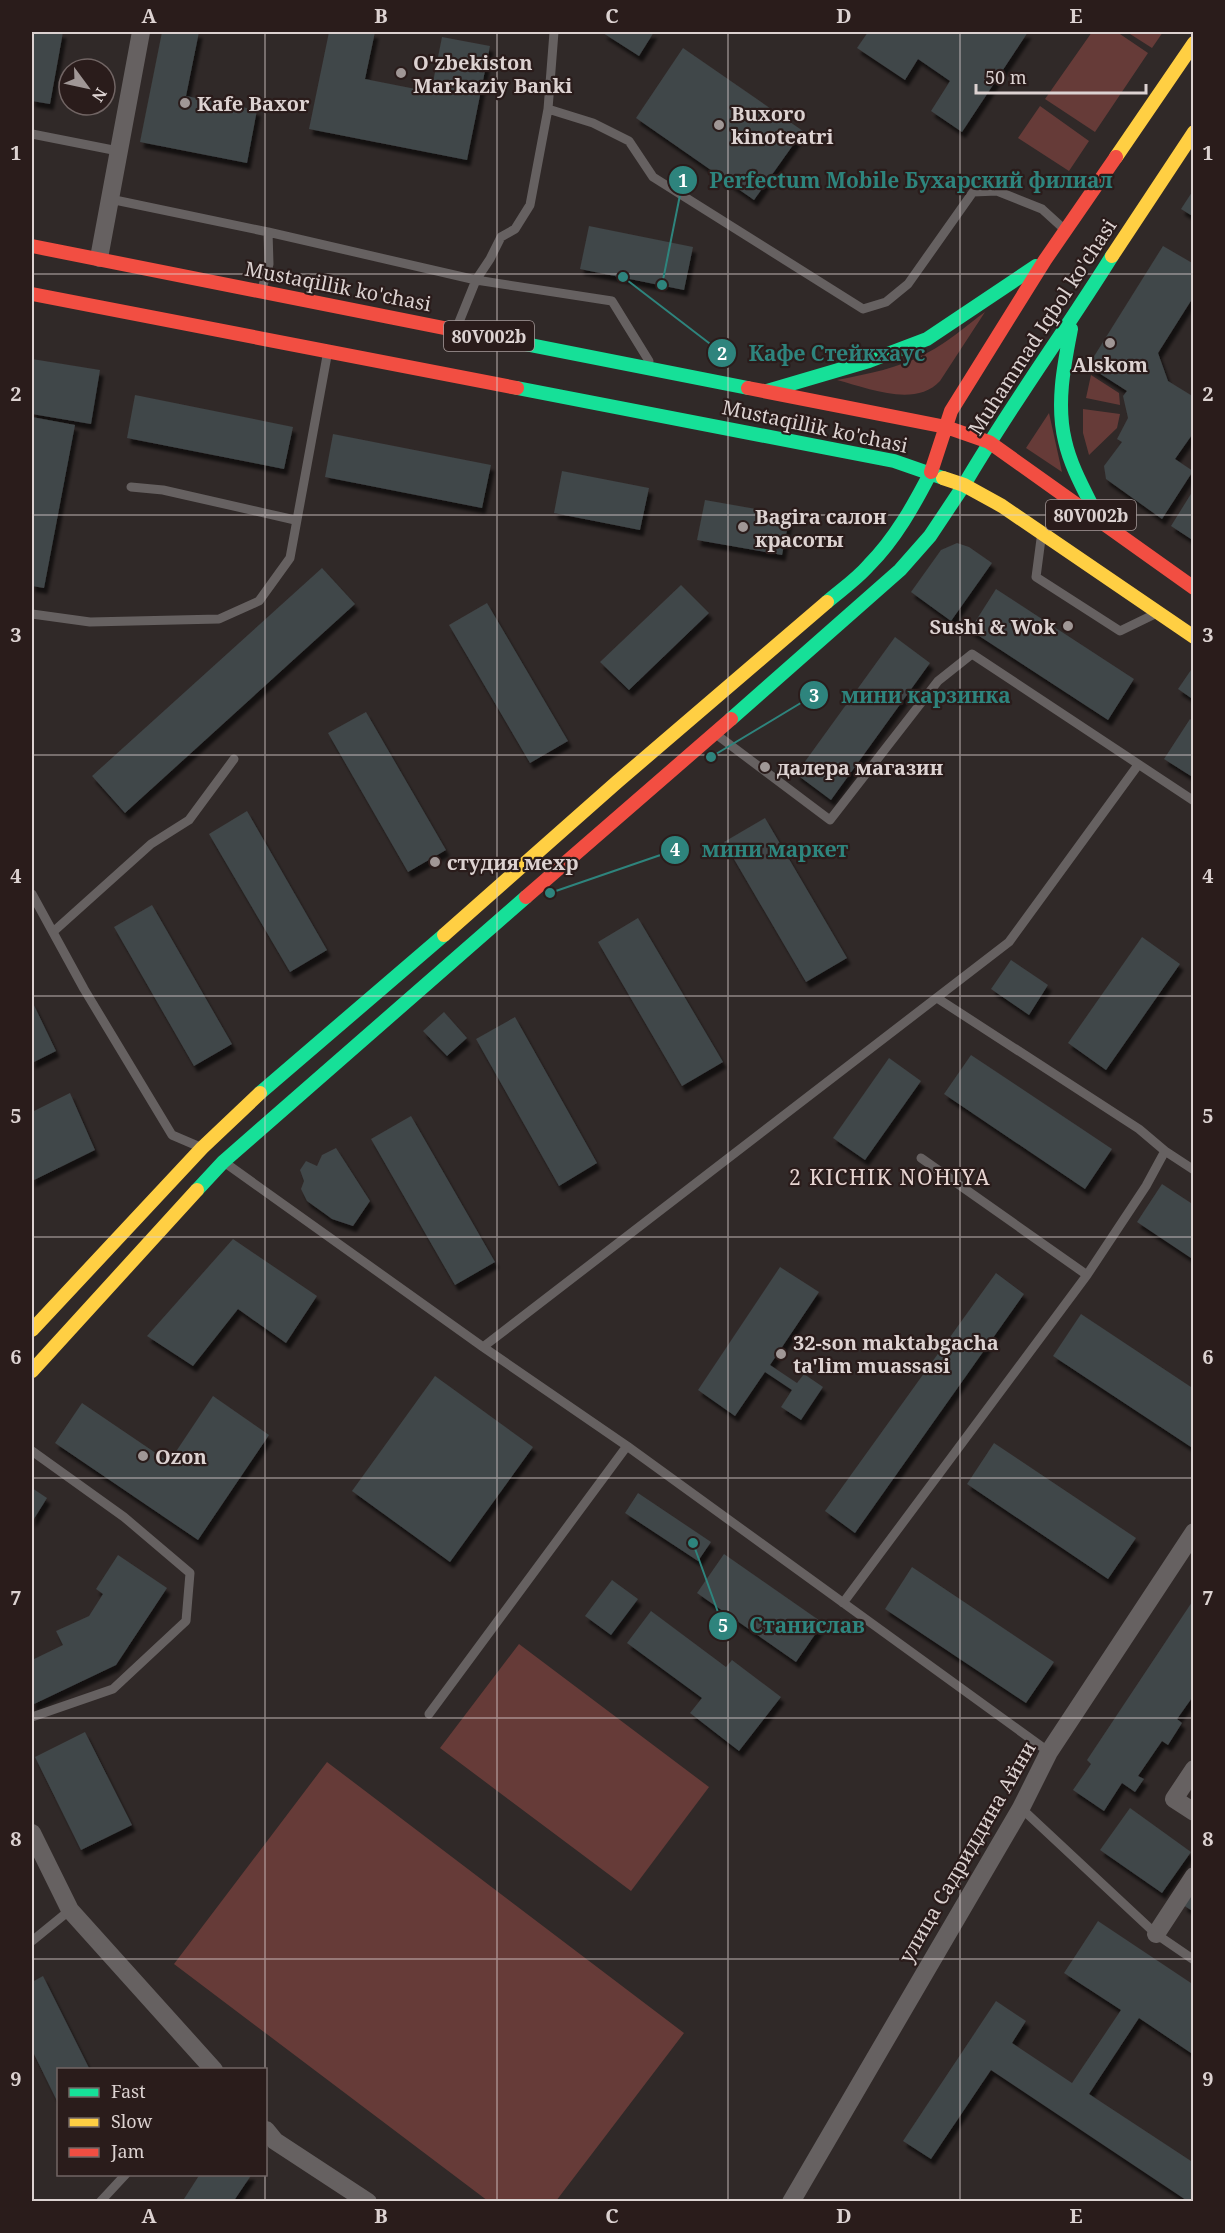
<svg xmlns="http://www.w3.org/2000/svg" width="1225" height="2233" viewBox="0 0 1225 2233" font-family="'Noto Serif',serif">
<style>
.green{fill:#663b38}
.building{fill:#404648;filter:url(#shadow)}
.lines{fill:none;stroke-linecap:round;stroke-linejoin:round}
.lane{stroke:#666161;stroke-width:9}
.street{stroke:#666161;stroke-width:18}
.fast{stroke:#16e098;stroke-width:14}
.slow{stroke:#ffcf43;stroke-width:14}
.jam{stroke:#f24e42;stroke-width:14}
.grid{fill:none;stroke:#dcd2d1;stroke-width:1.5;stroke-opacity:0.55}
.poi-dot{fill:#a09796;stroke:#2a1c1b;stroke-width:2}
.labels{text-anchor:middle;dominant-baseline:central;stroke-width:4.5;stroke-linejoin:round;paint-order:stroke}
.shield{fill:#2a1c1b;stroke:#a79b9a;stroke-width:1.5}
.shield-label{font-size:18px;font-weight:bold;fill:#dcd2d1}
.poi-label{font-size:20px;font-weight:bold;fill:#dcd2d1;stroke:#2a1c1b;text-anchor:start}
.street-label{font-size:20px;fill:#dcd2d1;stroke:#2a1c1b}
.neighbourhood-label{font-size:21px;letter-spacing:1.5px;fill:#e7d4d1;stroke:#2a1c1b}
.leader{fill:none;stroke:#2e847d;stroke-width:2}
.callout-dot{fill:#2e847d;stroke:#2a1c1b;stroke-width:2}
.mark-label{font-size:18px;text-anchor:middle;font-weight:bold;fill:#fff}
.callout-label{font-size:21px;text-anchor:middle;font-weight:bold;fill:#2e847d;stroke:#2a1c1b;stroke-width:4.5;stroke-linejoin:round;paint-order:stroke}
.neatline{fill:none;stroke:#dcd2d1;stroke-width:2}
.grid-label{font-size:20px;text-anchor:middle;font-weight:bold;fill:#dcd2d1}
</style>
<defs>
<filter id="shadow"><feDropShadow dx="3.5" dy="6" stdDeviation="1.5" flood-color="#0009"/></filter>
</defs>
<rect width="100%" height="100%" fill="#302928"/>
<path class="green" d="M 1092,32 L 1117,32 L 1148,53 L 1095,132 L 1045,99 Z
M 1127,32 L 1163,32 L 1152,48 Z
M 1040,106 L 1089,141 L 1069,171 L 1018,138 Z
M 985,312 L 940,381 C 915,408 868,388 837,380 C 868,374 899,368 927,353 C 948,342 966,326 985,312 Z
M 1091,375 L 1119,393 L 1120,405 L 1086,398 Z
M 1083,409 L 1120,414 L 1117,428 L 1089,455 L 1083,433 Z
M 1049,413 L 1062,472 L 1026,448 Z
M 519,1644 L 709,1787 L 631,1891 L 440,1748 Z
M 327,1762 L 684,2033 L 556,2201 L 488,2201 L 174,1964 Z"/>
<path class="building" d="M 32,32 L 63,32 L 50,104 L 32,101 Z
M 162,32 L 199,32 L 186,96 L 257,110 L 247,163 L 140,142 Z
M 329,32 L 375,32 L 365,79 L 431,92 L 442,37 L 490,46 L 467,160 L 309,129 Z
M 604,32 L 654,32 L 639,56 L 603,33 Z
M 868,32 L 980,32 L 983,34 L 985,32 L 1028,32 L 962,132 L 931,111 L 950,81 L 918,59 L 905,80 L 857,48 Z
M 683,48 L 803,131 L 754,200 L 636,118 Z
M 1194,189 L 1194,217 L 1181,209 Z
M 589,226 L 693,247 L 684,290 L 580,269 Z
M 1163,246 L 1194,264 L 1194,296 L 1158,353 L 1168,381 L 1194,397 L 1194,432 L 1175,459 L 1193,471 L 1162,519 L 1106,479 L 1104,466 L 1122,442 L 1117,439 L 1128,418 L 1123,396 L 1127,391 L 1088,366 Z
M 32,359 L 100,370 L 91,424 L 32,414 Z
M 135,395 L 293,427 L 284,469 L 127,438 Z
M 32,417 L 75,425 L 44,588 L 32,586 Z
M 333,434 L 491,465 L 482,508 L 325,477 Z
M 562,471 L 649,488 L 640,530 L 554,513 Z
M 1194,489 L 1194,541 L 1171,526 Z
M 705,500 L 790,515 L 782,555 L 697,540 Z
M 957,543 L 969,547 L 992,563 L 951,621 L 911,592 L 941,550 Z
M 322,568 L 355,604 L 125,813 L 92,776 Z
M 681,585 L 709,613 L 629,690 L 600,662 Z
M 996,589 L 1134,679 L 1108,720 L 970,630 Z
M 487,603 L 568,741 L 530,763 L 449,625 Z
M 895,637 L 930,663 L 831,800 L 796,774 Z
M 1191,670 L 1194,672 L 1194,700 L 1178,689 Z
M 366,712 L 446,850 L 408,872 L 328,733 Z
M 1190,719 L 1194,722 L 1194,778 L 1164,759 Z
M 247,811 L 327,950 L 290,972 L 209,834 Z
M 765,818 L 847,958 L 806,982 L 724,842 Z
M 152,905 L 232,1044 L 194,1066 L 114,927 Z
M 638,918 L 723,1062 L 682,1086 L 598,942 Z
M 1142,937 L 1180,964 L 1106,1070 L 1068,1043 Z
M 1011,960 L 1048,985 L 1029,1015 L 991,989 Z
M 32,1001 L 56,1051 L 32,1063 Z
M 444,1012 L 467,1038 L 447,1056 L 423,1031 Z
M 515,1017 L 597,1163 L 559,1186 L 476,1039 Z
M 971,1055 L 1112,1149 L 1085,1189 L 944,1094 Z
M 889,1058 L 921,1081 L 865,1160 L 833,1138 Z
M 70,1093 L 95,1150 L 32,1181 L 32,1112 Z
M 411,1116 L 495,1262 L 455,1285 L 371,1139 Z
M 336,1148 L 370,1201 L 353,1226 L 332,1219 L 321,1211 L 307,1201 L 301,1189 L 304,1181 L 300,1170 L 306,1161 L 317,1166 L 322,1155 Z
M 1162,1184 L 1194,1205 L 1194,1260 L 1137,1222 Z
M 233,1239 L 317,1296 L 286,1343 L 238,1309 L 193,1366 L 147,1336 Z
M 780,1267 L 819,1292 L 770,1365 L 797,1383 L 804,1374 L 823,1387 L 801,1420 L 781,1407 L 792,1390 L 765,1372 L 735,1416 L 698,1390 Z
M 996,1273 L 1024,1294 L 855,1533 L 825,1511 Z
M 1081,1314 L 1194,1389 L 1194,1449 L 1053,1356 Z
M 435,1376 L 533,1447 L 450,1562 L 352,1491 Z
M 213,1396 L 269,1435 L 198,1540 L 55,1443 L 82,1403 L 169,1462 Z
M 994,1443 L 1136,1538 L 1108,1579 L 967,1484 Z
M 32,1488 L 47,1498 L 32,1522 Z
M 638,1493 L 711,1542 L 698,1561 L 625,1513 Z
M 724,1554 L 823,1623 L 796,1662 L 697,1593 Z
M 118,1555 L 167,1588 L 116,1665 L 32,1705 L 32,1660 L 63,1645 L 56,1631 L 89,1616 L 103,1594 L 96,1589 Z
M 912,1567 L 1054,1662 L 1026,1703 L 885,1609 Z
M 612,1580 L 638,1599 L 611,1635 L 585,1616 Z
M 1192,1602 L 1194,1603 L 1194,1695 L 1177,1719 L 1182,1723 L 1168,1745 L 1162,1741 L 1138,1776 L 1144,1779 L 1135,1792 L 1122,1783 L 1104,1811 L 1073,1790 L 1091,1764 L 1087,1760 Z
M 651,1611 L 726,1667 L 732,1660 L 781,1697 L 739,1751 L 690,1713 L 702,1698 L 627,1643 Z
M 85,1732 L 132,1825 L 81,1850 L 35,1757 Z
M 1130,1808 L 1191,1852 L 1162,1893 L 1100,1850 Z
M 1194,1890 L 1194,1912 L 1183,1905 Z
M 1098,1921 L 1194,1985 L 1194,2050 L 1191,2053 L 1139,2018 L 1089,2094 L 1194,2163 L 1194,2202 L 1189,2202 L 991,2070 L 931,2159 L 903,2141 L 996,2001 L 1026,2021 L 1012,2043 L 1072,2083 L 1121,2010 L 1064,1973 Z
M 43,1976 L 90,2070 L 58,2070 L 58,2103 L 32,2050 L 32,1982 Z
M 200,2174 L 252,2174 L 233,2202 L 182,2202 Z"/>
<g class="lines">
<path class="lane" d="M 548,109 L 593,123 L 629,141 L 653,177 L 863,309 L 886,302 L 908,284 L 973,192 L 997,191 L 1042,209 L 1064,229
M 32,134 L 118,151
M 110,199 L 268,232 L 269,264 L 262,289
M 268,232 L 476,280 L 490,259 L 501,237 L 515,229 L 530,205 L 548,109 L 554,32
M 457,327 L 476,280 L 612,301 L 649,361
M 131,487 L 163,490 L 295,520
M 1041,539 L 1036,577 L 1120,631 L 1153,615
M 32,614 L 90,622 L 219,619 L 259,601 L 290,558 L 327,356
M 717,735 L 830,820 L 938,681 L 972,654 L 1194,801
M 32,894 L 84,989 L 172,1135 L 200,1147
M 53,932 L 151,844 L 189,820 L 234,759
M 1165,1151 L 1194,1170
M 921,1158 L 1087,1275
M 224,1162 L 483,1347 L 627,1446 L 1049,1752
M 483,1347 L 1009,942 L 1138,765
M 32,1451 L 124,1517 L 190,1573 L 186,1621 L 113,1689 L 32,1717
M 843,1603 L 1087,1275 L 1146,1186 L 1165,1151 L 1139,1129 L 937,998
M 429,1714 L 627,1446
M 1021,1808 L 1156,1934 L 1194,1960
M 32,1941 L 70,1910
M 100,2202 L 126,2174"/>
<path class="street" d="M 99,258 L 141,32
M 1194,1769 L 1174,1799 L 1194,1812
M 32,1833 L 70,1910 L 214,2070
M 1156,1934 L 1194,1876
M 266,2130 L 275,2141 L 368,2202
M 791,2202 L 1021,1808 L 1049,1752 L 1194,1532"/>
<path class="fast" d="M 1071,329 C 1064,365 1056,404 1065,441 C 1071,468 1086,493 1098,518
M 454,330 L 748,388
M 517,388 L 894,461 L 943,478
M 767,391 L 869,361 L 927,339 L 1036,266
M 964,485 C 1010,406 1064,333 1112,256
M 827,602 C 841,590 857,579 869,565 C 895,539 914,505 931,472
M 731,719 L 900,570 L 930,536 L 964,485
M 260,1093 L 444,935
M 197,1190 L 223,1162 L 526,897"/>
<path class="slow" d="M 1116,157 L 1194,43
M 1112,256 L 1194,132
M 943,478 L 964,485 L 1002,506 L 1194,637
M 444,935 L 617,782 L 827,602
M 32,1330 L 202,1148 L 260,1093
M 32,1371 L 197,1190"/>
<path class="jam" d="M 32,246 L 454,330
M 32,294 L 517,388
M 748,388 L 946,427 L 989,442 L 1194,588
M 931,472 L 951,411 L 1045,260 L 1116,157
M 526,897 L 731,719"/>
</g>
<path class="grid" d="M 265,32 L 265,2070M 497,32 L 497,2202M 728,32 L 728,2202M 960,32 L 960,2202M 32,274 L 1194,274M 32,515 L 1194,515M 32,755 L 1194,755M 32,996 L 1194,996M 32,1237 L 1194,1237M 32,1478 L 1194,1478M 32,1718 L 1194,1718M 32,1959 L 1194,1959M 265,2174 L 265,2202"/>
<g class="poi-dot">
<circle cx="401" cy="73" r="6"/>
<circle cx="185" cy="103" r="6"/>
<circle cx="719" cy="125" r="6"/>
<circle cx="1110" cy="343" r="6"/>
<circle cx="743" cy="527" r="6"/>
<circle cx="1068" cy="626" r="6"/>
<circle cx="765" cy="767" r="6"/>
<circle cx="435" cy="862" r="6"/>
<circle cx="781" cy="1354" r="6"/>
<circle cx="143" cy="1456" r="6"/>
</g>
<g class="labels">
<g class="shield">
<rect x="444" y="321" width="90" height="30" rx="4.5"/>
<rect x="1046" y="500" width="90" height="30" rx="4.5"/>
</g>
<g class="shield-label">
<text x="489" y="336">80V002b</text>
<text x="1091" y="515">80V002b</text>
</g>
<g class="poi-label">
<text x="413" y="62">O'zbekiston<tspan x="413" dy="23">Markaziy Banki</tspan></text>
<text x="197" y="103">Kafe Baxor</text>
<text x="731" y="113">Buxoro<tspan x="731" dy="23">kinoteatri</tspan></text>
<text x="1110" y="364" text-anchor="middle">Alskom</text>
<text x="755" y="516">Bagira салон<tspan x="755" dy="23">красоты</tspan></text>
<text x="1056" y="626" text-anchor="end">Sushi &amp; Wok</text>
<text x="777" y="767">далера магазин</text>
<text x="447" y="862">студия мехр</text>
<text x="793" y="1342">32-son maktabgacha<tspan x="793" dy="23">ta'lim muassasi</tspan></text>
<text x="155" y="1456">Ozon</text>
</g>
<g class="street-label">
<text transform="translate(338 286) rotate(11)">Mustaqillik ko'chasi</text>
<text transform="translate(1042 327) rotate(-57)">Muhammad Iqbol ko'chasi</text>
<text transform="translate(815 426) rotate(12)">Mustaqillik ko'chasi</text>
<text transform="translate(967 1852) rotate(-60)">улица Садриддина Айни</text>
</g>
<g class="neighbourhood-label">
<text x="890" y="1177">2 KICHIK NOHIYA</text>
</g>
</g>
<path class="leader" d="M662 285L683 180M623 277L722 353M711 757L814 695M550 893L675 850M693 1543L723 1626"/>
<g class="callout-dot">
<circle cx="662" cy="285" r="6"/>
<circle cx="623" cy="277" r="6"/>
<circle cx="711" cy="757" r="6"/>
<circle cx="550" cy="893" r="6"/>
<circle cx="693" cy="1543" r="6"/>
<circle cx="683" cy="180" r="15"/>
<circle cx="722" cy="353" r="15"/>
<circle cx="814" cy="695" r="15"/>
<circle cx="675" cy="850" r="15"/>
<circle cx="723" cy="1626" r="15"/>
</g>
<g class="mark-label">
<text x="683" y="187">1</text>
<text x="722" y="360">2</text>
<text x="814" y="702">3</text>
<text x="675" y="856">4</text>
<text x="723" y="1632">5</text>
</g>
<g class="callout-label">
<text x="911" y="188">Perfectum Mobile Бухарский филиал</text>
<text x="837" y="361">Кафе Стейкхаус</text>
<text x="926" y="703">мини карзинка</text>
<text x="775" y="857">мини маркет</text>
<text x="807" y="1633">Станислав</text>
</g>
<rect width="1225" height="2233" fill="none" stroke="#2a1c1b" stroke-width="66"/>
<rect x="57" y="2068" width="210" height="108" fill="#2a1c1b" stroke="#716564" stroke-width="1.5"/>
<rect x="69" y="2088" width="30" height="9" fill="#16e098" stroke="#716564" stroke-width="1.5"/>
<text x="111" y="2098" font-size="18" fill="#dcd2d1">Fast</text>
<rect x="69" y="2118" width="30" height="9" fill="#ffcf43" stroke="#716564" stroke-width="1.5"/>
<text x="111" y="2128" font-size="18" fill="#dcd2d1">Slow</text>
<rect x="69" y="2148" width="30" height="9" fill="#f24e42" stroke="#716564" stroke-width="1.5"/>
<text x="111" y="2158" font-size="18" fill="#dcd2d1">Jam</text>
<g transform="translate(87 87) rotate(123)"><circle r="28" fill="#2a1c1b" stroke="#716564" stroke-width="1.5"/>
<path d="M0-4.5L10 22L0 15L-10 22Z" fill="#a09796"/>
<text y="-9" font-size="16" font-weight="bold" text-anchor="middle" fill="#dcd2d1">N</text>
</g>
<path d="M976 84v9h170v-9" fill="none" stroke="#dcd2d1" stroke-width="3"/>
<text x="985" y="84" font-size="18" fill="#dcd2d1" stroke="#2a1c1b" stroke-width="4.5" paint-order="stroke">50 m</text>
<rect x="33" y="33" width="1159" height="2167" class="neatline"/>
<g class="grid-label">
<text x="149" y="23">A</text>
<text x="381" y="23">B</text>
<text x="612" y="23">C</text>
<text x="844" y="23">D</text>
<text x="1076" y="23">E</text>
<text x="16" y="160">1</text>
<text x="1208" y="160">1</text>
<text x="16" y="401">2</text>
<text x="1208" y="401">2</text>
<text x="16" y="642">3</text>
<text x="1208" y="642">3</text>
<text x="16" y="883">4</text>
<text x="1208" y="883">4</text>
<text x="16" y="1123">5</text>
<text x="1208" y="1123">5</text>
<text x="16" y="1364">6</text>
<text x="1208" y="1364">6</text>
<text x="16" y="1605">7</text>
<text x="1208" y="1605">7</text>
<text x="16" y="1846">8</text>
<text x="1208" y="1846">8</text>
<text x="16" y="2086">9</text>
<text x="1208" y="2086">9</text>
<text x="149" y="2223">A</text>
<text x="381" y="2223">B</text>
<text x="612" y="2223">C</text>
<text x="844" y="2223">D</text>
<text x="1076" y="2223">E</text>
</g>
</svg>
